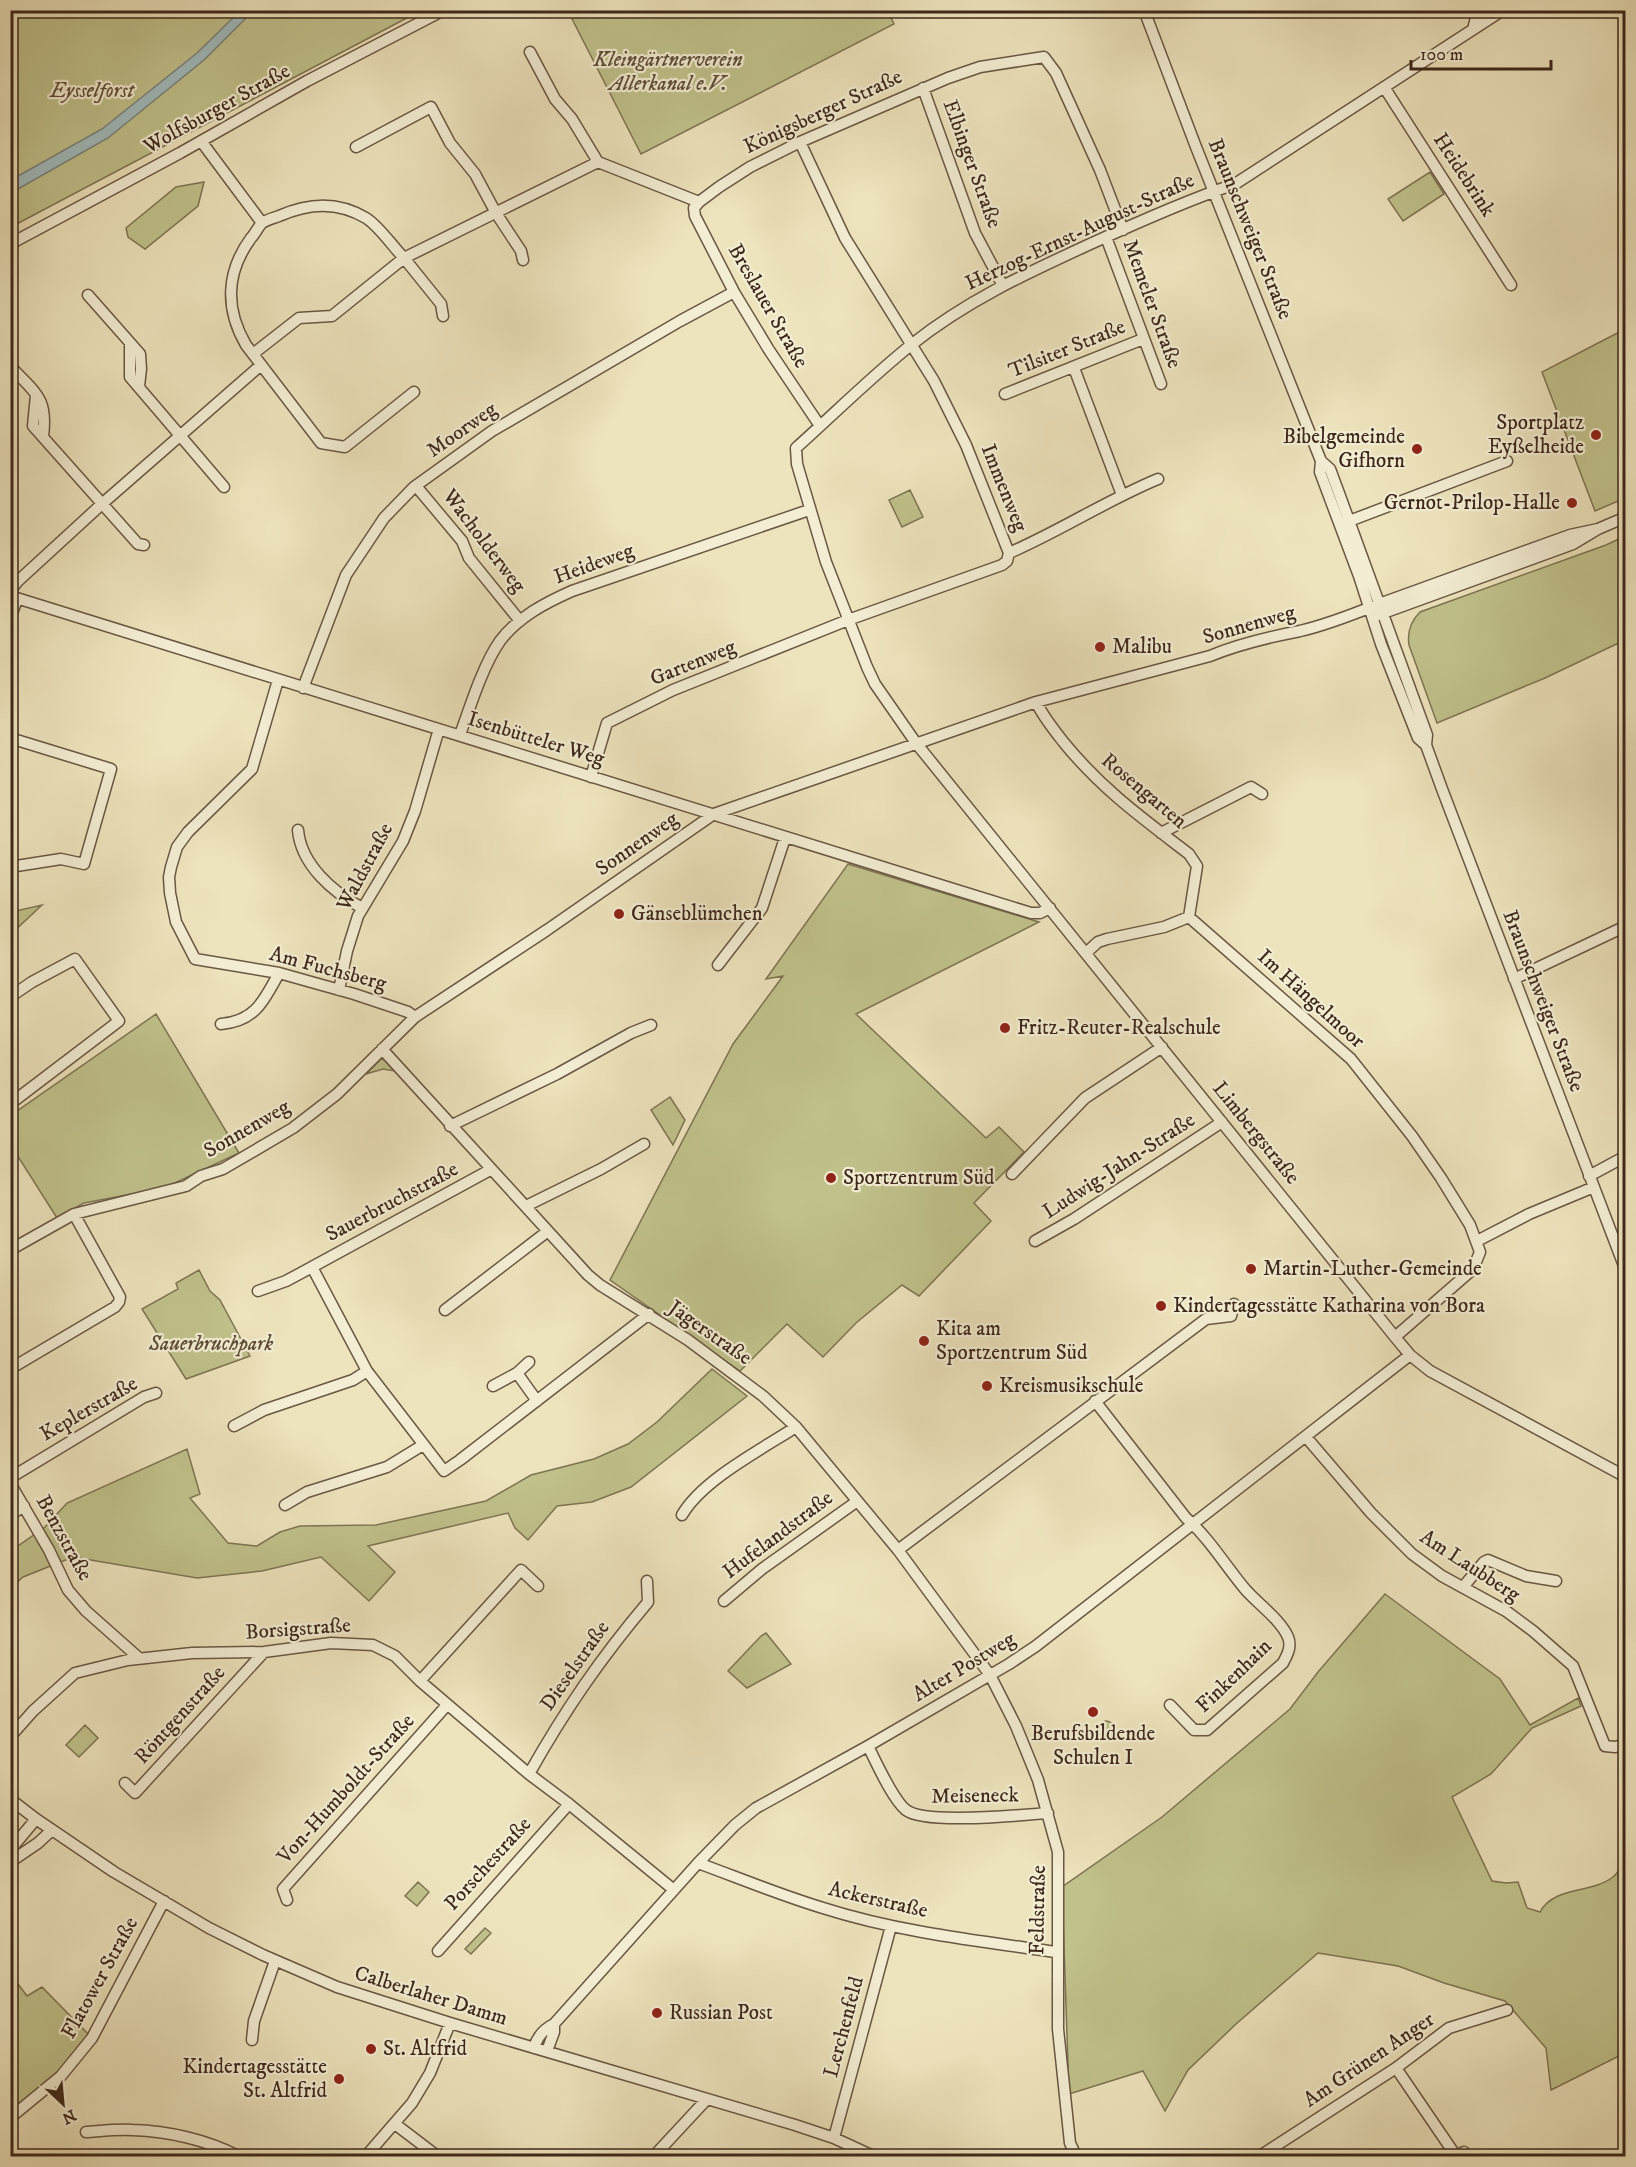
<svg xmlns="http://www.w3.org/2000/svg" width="1636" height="2167" viewBox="0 0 1636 2167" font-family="'IM FELL DW Pica',serif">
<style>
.green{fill:#c0c18b;stroke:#7e7453;stroke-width:1.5}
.water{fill:#a0bbbd;stroke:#78807c;stroke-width:1.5}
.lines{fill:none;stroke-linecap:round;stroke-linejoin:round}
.minor-casing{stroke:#695743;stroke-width:13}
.minor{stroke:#f3edd3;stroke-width:10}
.poi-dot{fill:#8f2418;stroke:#f3edd3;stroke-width:2}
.labels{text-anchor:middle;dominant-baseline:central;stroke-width:4.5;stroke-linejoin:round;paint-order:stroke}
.park-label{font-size:21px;font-style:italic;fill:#5e4e37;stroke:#f3edd3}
.street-label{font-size:21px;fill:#3d281b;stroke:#f3edd3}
.poi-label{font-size:21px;fill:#3d281b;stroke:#f3edd3;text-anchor:start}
</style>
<rect width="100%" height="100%" fill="#ede3bc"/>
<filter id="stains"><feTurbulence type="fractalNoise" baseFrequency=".00333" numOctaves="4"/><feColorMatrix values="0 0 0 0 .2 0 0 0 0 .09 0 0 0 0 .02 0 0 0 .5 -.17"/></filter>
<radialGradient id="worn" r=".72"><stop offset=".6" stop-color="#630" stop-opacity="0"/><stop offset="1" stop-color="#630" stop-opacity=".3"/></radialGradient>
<path class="green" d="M 11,11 L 420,11 L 11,227 Z
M 888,11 L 894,24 L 641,154 L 568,11 Z
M 1430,172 L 1444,194 L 1403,221 L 1388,199 Z
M 204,182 L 198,206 L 145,249 L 128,237 L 126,228 L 176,187 Z
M 1625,329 L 1625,498 L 1595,511 L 1542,372 Z
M 910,490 L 923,517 L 902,527 L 889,500 Z
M 1625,536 L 1625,640 L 1545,678 L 1437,723 L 1409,645 C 1407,632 1411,621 1420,612 L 1606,545 Z
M 848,864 L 1039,922 L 856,1014 L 986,1138 L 999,1127 L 1024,1152 L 974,1203 L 991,1221 L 919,1296 L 902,1285 L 856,1323 L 823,1357 L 787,1324 L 740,1371 L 610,1280 L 733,1044 L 783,976 L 766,979 Z
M 42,905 L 11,934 L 11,912 Z
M 156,1014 L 239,1153 L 164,1188 L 84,1203 L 57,1218 L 17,1155 L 11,1139 L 10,1116 Z
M 381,1059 L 385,1060 L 395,1071 L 383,1069 L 366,1074 Z
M 670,1097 L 685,1120 L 673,1145 L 651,1110 Z
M 199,1270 L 210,1291 L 220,1300 L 250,1356 L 186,1379 L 142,1309 L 178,1289 L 176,1283 Z
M 712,1369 L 747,1396 L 631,1487 L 592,1502 L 557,1506 L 528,1540 L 515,1528 L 508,1513 L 368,1546 L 395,1572 L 369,1601 L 321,1557 L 262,1571 L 197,1578 L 73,1557 L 23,1577 L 11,1588 L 11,1551 L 45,1527 L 67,1503 L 187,1449 L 200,1494 L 190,1498 L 228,1543 L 257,1546 L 280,1532 L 300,1526 L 376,1525 L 486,1501 L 531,1475 L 594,1459 L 628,1444 L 657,1422 Z
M 1385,1594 L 1500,1679 L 1530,1725 L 1578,1698 L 1581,1706 L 1532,1728 L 1491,1774 L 1452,1797 L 1492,1881 L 1506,1883 L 1518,1882 L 1527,1908 L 1540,1912 C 1554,1886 1591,1894 1613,1877 C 1617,1874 1621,1867 1625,1862 L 1625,2053 L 1551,2090 L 1546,2048 L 1505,2001 L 1444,1983 L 1398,1966 L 1318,1953 L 1236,2024 L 1188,2070 L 1165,2111 L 1143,2071 L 1069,2094 L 1062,1887 L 1162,1817 L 1290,1709 L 1318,1672 Z
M 766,1633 L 791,1664 L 747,1688 L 728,1671 L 761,1636 Z
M1098 1729a8 8 0 1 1 16 0a8 8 0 1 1-16 0Z
M 85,1725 L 98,1738 L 79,1757 L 66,1745 Z
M 418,1882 L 429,1892 L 417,1906 L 405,1896 Z
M 485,1928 L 491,1933 L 471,1954 L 465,1949 Z
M 15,1980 L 27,1996 L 42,1987 L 92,2038 L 11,2118 L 10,1982 Z"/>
<path class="water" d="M 240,11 L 253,11 L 204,60 L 108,138 L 11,193 L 11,180 L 102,129 L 197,53 Z"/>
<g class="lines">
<g class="minor-casing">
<path id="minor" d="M 1144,10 L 1196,147 L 1321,461 L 1330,469 L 1340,496 L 1427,735 L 1426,745 L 1442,789 L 1626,1271
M 1503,10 L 1235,184 C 1185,201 1136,223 1088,245 C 1025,274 966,301 911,345 C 871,377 834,414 796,448 L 797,464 L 826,562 L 867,667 L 875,684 L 916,743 L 1395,1337 L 1410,1355 L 1430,1371 L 1626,1477
M 1473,29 L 1478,10
M 530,52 L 555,99 L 572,119 L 598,162
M 1384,87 L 1511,285
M 923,88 L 975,233 L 1002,284
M 201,141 L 262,223
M 356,147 L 431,107 L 450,143 L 475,174 L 496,213 L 521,251 L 523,260
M 1106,237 L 1161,384
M 10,244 L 180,153 L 307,81 L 444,10
M 88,295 L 140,354 L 141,369 L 139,386
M 130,344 L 130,377 L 224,487
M 253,354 L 299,318 L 332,316 L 404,258 L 441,304 L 443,316
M 10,366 C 35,393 48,397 43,436
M 1074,368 L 1122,495
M 414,392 L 345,447 L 321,443 L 246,345 C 225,309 226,272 251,238 C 255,234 258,227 262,223 C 266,220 274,218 279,216 C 309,203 337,201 366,218 C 379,226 393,247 404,258 L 598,162 L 699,202
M 1005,394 L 1143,339
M 36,395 L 33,426 L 138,544 L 144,545
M 820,426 L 769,350 L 734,292 L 695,216 L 694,208 L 699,202 L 719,187 L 750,167 L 800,142 L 948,78 L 980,67 L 1044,57 L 1056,73 L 1100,170 L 1123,230
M 1321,461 L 1320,472 L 1359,576 L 1381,644 L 1418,738 L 1426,745
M 416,486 L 462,541 L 469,558 L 520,621
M 1344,523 L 1507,461
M 1009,553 C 1060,531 1107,500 1158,479
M 10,591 L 18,581 L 103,503 L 261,365
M 10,596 L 950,888 L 1031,913 L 1040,913 L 1050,908
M 1378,615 L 1573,544 L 1598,529 L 1626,517
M 10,619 L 17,599
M 278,680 L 252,769 L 188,832 L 177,847 L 171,867 L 169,877 L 170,893 L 176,922 L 195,959 L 279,973 L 354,994 L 408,1012 L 415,1017
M 303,688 L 346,575 L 384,518 L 414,487 L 492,431 L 680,321 L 734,292
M 1036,702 C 1044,718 1054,730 1065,744 C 1103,790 1142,818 1189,854 L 1197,866 L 1189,917
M 460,735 C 470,707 483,665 500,641 C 518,617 545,603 572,591 L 809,510
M 10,738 L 111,769 L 84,864 L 61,859 L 10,867
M 591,777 L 607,723 L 673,690 L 848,620 L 1002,565 L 1007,561 L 1009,553 L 966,445 L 934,381 L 845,238 L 800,142
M 298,830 C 301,865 333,892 362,908
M 1161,833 L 1251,787 L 1262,794
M 1086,953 L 1098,942 L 1107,939 L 1164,927 L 1189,917 L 1351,1059 L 1412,1136 L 1441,1178 L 1470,1225 L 1480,1252 L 1473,1269 L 1395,1337
M 718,965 L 762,908 L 785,838
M 1514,979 L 1626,926
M 339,990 L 347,951 L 358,916 L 403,841 L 415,811 L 439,729
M 10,997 L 32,982 L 75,959 L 119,1021 L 10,1104
M 221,1024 C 256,1021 264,1000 279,973
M 382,1049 L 588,1275 L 600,1285 L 688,1340 L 763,1396 L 796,1427 L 898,1550 L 990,1675 L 1016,1726 L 1038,1780 L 1058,1852 L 1058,2029 L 1070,2143 L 1076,2156
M 450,1126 L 557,1074 L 631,1033 L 651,1025
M 490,1170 L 312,1267 L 367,1371 L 444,1471 L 460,1460 L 649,1314
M 1012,1174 L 1085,1098 L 1162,1047
M 1589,1176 L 1626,1156
M 526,1206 L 601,1169 L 644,1144
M 1035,1241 L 1074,1219 L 1222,1122
M 1477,1241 L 1529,1214 L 1594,1187
M 10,1250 L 74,1214 L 186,1186 L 201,1176 L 223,1169 L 293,1128 L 337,1094 L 415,1017 L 547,930 L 714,814 L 1036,702 L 1210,656 C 1239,644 1269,637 1300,631 C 1327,625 1354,614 1379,604 L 1570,535 L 1598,529
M 258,1291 L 286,1281 L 312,1267
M 445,1310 L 548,1231
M 10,1369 L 115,1307 L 119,1302 L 120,1297 L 74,1214
M 517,1373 L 529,1362
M 493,1386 L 517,1373 L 537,1401
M 1095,1401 L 1186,1518 C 1209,1538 1225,1565 1245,1589 C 1257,1603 1281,1620 1288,1637 C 1292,1647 1287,1655 1283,1663 L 1207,1730 L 1194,1730 L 1170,1705
M 234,1426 L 264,1410 L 353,1380 L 367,1371
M 1306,1437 L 1371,1513 L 1412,1554 L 1442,1576 L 1506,1611 L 1533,1631 L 1573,1666 L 1605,1746 L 1615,1747 L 1626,1744
M 10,1478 L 144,1397 L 156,1393
M 10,1483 L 49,1550 L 68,1590 L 86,1611 L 139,1658
M 285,1505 L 307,1492 L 387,1467 L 423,1445
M 10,1515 L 24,1506
M 682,1515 C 702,1480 762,1449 796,1427
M 898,1550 L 1206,1319 L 1231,1316 L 1234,1304
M 1463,1587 L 1484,1562 L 1488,1560 L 1526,1576 L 1556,1581
M 724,1601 L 762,1569 L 856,1502
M 420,1681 L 521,1570 L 538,1586
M 10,1737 L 33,1711 L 75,1673 L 128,1660 L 192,1653 L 264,1652 L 331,1643 L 373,1645 L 395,1656 L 420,1681 L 529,1774 L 569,1804 L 674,1890
M 868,1746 C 876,1762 893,1800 906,1810 C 925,1825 1021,1815 1048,1813
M 529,1774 C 565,1710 600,1659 648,1602 L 647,1581
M 125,1783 L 135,1793 L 264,1652
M 10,1799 L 36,1819 L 114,1872 L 209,1928 L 263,1955 L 337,1987 L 450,2023 L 795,2125 L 834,2138 L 873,2156
M 10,1850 L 36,1819
M 10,1862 L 38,1843 L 52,1830
M 698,1863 C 739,1878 780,1895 823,1908 C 898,1932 979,1941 1056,1952
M 287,1900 L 283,1889 L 447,1705
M 438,1951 L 569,1804
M 252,2040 L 254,2021 L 275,1961
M 534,2048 C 537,2037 544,2029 554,2024 L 698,1863 L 735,1825 L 756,1808 L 868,1746 L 1009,1664 L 1036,1646 L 1410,1355
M 547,2051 L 554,2032 L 554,2024
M 1396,2068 L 1456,2156
M 10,2118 L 61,2076 L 92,2038 L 164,1901
M 395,2124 L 437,2156
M 86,2132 C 101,2131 118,2129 133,2130 C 168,2131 207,2140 238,2156
M 834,2138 L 891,1926
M 366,2156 L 412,2103 L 430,2073 L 450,2023
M 654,2156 L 707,2099
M 1260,2156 L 1396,2068 L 1449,2028 L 1507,2010
M 1457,2156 L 1464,2152 L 1467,2156"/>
</g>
<use href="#minor" class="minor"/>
</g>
<g class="poi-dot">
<circle cx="1596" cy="435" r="6"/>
<circle cx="1417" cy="449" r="6"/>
<circle cx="1572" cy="503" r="6"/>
<circle cx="1100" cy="647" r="6"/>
<circle cx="619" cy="914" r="6"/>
<circle cx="1005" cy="1028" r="6"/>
<circle cx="831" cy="1178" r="6"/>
<circle cx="1251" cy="1269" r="6"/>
<circle cx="1161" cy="1306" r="6"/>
<circle cx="924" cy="1341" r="6"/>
<circle cx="987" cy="1386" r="6"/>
<circle cx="1093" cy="1712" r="6"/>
<circle cx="657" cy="2013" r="6"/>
<circle cx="371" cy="2049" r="6"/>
<circle cx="339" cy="2079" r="6"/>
</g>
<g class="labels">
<g class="park-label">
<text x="668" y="60">Kleingärtnerverein<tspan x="668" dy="24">Allerkanal e.V.</tspan></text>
<text x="92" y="91">Eysselforst</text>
<text x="211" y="1344">Sauerbruchpark</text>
</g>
<g class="street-label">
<text transform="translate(217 109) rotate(-29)">Wolfsburger Straße</text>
<text transform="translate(823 112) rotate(-25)">Königsberger Straße</text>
<text transform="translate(972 164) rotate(70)">Elbinger Straße</text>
<text transform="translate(1464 175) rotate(57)">Heidebrink</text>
<text transform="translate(1250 229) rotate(68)">Braunschweiger Straße</text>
<text transform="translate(1080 232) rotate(-25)">Herzog-Ernst-August-Straße</text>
<text transform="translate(1152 304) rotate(70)">Memeler Straße</text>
<text transform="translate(768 306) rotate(60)">Breslauer Straße</text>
<text transform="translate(1067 349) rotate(-22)">Tilsiter Straße</text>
<text transform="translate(462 430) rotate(-35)">Moorweg</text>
<text transform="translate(1004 488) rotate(68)">Immenweg</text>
<text transform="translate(484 541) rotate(53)">Wacholderweg</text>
<text transform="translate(594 564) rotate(-20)">Heideweg</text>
<text transform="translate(1249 625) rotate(-16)">Sonnenweg</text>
<text transform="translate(693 663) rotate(-22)">Gartenweg</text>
<text transform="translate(536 739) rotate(17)">Isenbütteler Weg</text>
<text transform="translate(1144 791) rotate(40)">Rosengarten</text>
<text transform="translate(637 844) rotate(-35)">Sonnenweg</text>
<text transform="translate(365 867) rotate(-62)">Waldstraße</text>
<text transform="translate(328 969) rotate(15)">Am Fuchsberg</text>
<text transform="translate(1311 999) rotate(42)">Im Hängelmoor</text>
<text transform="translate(1543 1001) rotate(69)">Braunschweiger Straße</text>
<text transform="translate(247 1129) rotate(-30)">Sonnenweg</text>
<text transform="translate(1256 1133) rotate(51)">Limbergstraße</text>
<text transform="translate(1119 1166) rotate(-33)">Ludwig-Jahn-Straße</text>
<text transform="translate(392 1202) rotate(-28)">Sauerbruchstraße</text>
<text transform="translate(710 1333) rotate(35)">Jägerstraße</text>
<text transform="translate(89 1409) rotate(-30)">Keplerstraße</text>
<text transform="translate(778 1535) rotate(-37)">Hufelandstraße</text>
<text transform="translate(64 1538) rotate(61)">Benzstraße</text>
<text transform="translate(1470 1566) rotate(33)">Am Laubberg</text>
<text transform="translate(298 1629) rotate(-4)">Borsigstraße</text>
<text transform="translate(575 1666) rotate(-55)">Dieselstraße</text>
<text transform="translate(964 1667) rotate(-31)">Alter Postweg</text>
<text transform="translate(1234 1676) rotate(-44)">Finkenhain</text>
<text transform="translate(180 1715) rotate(-48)">Röntgenstraße</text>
<text transform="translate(346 1789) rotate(-48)">Von-Humboldt-Straße</text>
<text transform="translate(975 1796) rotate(-1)">Meiseneck</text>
<text transform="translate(488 1864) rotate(-48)">Porschestraße</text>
<text transform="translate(878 1900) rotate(13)">Ackerstraße</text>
<text transform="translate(1038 1910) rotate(-89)">Feldstraße</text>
<text transform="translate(100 1978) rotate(-61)">Flatower Straße</text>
<text transform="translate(431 1996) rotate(17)">Calberlaher Damm</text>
<text transform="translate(844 2027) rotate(-75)">Lerchenfeld</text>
<text transform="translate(1369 2060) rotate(-34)">Am Grünen Anger</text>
</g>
<g class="poi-label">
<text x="1584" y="423" text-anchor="end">Sportplatz<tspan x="1584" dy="24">Eyßelheide</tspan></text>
<text x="1405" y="437" text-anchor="end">Bibelgemeinde<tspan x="1405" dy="24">Gifhorn</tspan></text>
<text x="1560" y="503" text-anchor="end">Gernot-Prilop-Halle</text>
<text x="1112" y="647">Malibu</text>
<text x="631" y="914">Gänseblümchen</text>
<text x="1017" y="1028">Fritz-Reuter-Realschule</text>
<text x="843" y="1178">Sportzentrum Süd</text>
<text x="1263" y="1269">Martin-Luther-Gemeinde</text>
<text x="1173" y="1306">Kindertagesstätte Katharina von Bora</text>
<text x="936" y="1329">Kita am<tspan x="936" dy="24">Sportzentrum Süd</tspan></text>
<text x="999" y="1386">Kreismusikschule</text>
<text x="1093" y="1734" text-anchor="middle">Berufsbildende<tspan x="1093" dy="24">Schulen I</tspan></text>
<text x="669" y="2013">Russian Post</text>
<text x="383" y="2049">St. Altfrid</text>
<text x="327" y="2067" text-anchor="end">Kindertagesstätte<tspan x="327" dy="24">St. Altfrid</tspan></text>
</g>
</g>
<rect width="1636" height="2167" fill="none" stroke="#ede3bc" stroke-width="36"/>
<rect x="12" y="12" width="1612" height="2143" fill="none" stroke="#3d281b" stroke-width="3"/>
<rect x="18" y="18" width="1600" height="2131" fill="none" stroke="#3d281b" stroke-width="1.5"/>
<g transform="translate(63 2104) rotate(154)" stroke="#f3edd3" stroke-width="4.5" paint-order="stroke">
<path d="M0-4.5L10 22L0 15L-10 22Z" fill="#3d281b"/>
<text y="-9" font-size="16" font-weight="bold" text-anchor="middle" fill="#3d281b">N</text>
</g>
<path d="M1411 60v9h140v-9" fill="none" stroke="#3d281b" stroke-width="3"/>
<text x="1420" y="60" font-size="18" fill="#3d281b" stroke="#f3edd3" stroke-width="4.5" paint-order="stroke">100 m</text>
<rect width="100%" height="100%" filter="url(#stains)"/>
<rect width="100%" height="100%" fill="url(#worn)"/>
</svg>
